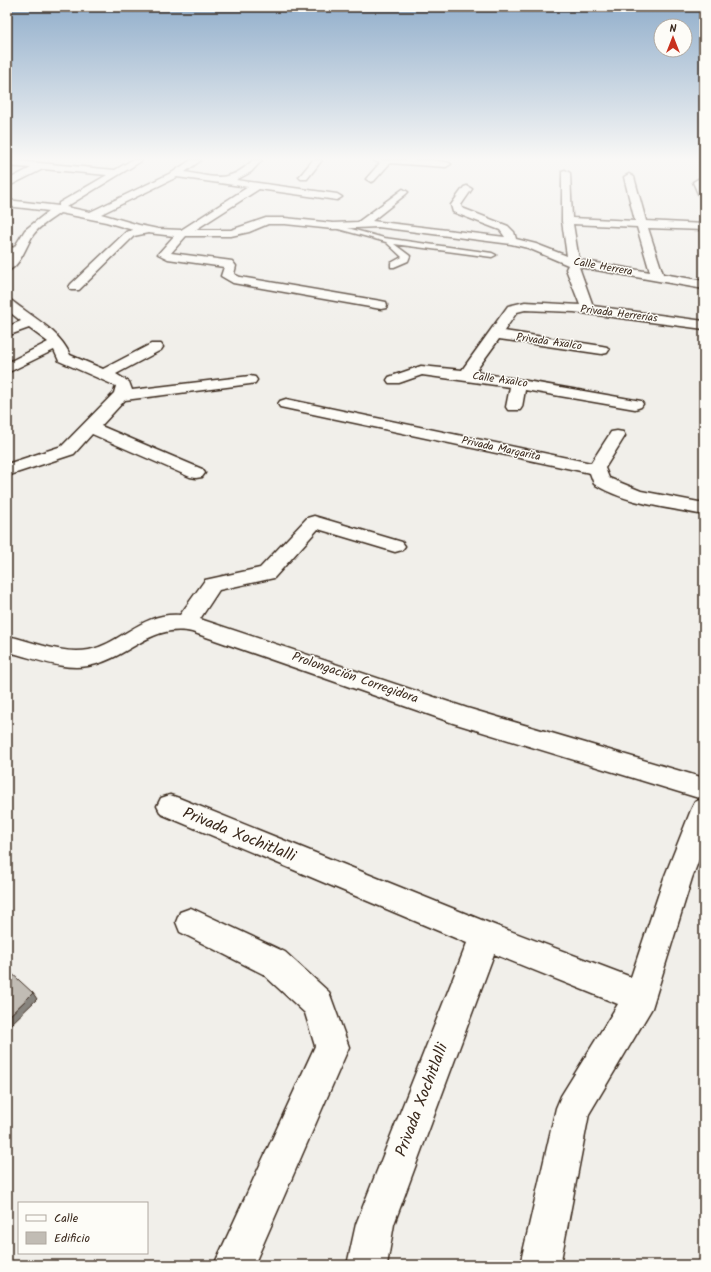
<svg xmlns="http://www.w3.org/2000/svg" width="711" height="1272" viewBox="0 0 711 1272" font-family="Kalam,sans-serif">
<style>
.lines{fill:none;stroke-linecap:round;stroke-linejoin:round}
.service-casing{stroke:#3b2a1e;stroke-width:3}
.minor-casing{stroke:#3b2a1e;stroke-width:3}
.service{fill:#fdfcf7;fill-rule:evenodd}
.minor{fill:#fdfcf7;fill-rule:evenodd}
.shaded-wall{fill:#87847e;stroke:#3b2a1e}
.building{fill:#c1bcb4;stroke:#3b2a1e}
.labels{text-anchor:middle;dominant-baseline:central;stroke-width:3;stroke-linejoin:round;paint-order:stroke}
.far-street-label{font-size:11px;fill:#3b2a1e;stroke:#fdfcf7}
.street-label{font-size:13px;fill:#3b2a1e;stroke:#fdfcf7}
.near-street-label{font-size:16px;fill:#3b2a1e;stroke:#fdfcf7}
</style>
<rect width="100%" height="100%" fill="#f1efea"/>
<filter id="ink" filterUnits="userSpaceOnUse"><feTurbulence type="fractalNoise" baseFrequency=".025" numOctaves="2"/><feDisplacementMap in="SourceGraphic" scale="8" xChannelSelector="R" yChannelSelector="G"/><feConvolveMatrix kernelMatrix="1 2 1 2 8 2 1 2 1" color-interpolation-filters="sRGB"/></filter>
<g filter="url(#ink)">
<g class="lines">
<g class="service-casing">
<path id="service" d="M 333,224 L 384,238 L 492,253 L 496,255 L 492,257 L 394,244 L 410,256 L 408,261 L 394,267 L 391,267 L 391,263 L 402,257 L 386,242 L 331,227 L 331,225 Z
M 7,247 L 19,248 L 23,250 L 19,252 L 7,251 Z"/>
</g>
<g class="minor-casing">
<path id="minor" d="M 7,160 L 115,170 L 132,160 L 143,160 L 66,207 L 90,212 L 173,172 L 191,160 L 201,160 L 185,172 C 214,177 229,184 253,160 L 262,160 L 251,172 L 236,180 L 337,194 L 342,197 L 337,200 L 259,189 L 195,230 L 231,230 L 266,218 L 285,218 L 333,223 L 358,222 L 403,189 L 408,192 L 406,194 L 372,221 L 505,237 L 500,230 L 453,212 L 451,205 L 464,187 L 467,186 L 472,189 L 461,205 L 462,208 L 508,226 L 514,232 L 516,239 L 536,244 L 567,256 L 562,221 L 562,171 L 565,170 L 570,173 L 572,218 L 635,221 L 624,177 L 629,174 L 634,177 L 646,221 L 704,224 L 704,230 L 648,228 L 663,274 L 704,281 L 704,289 L 579,267 L 593,306 L 704,321 L 704,329 L 574,312 L 525,310 L 517,312 L 504,331 L 602,346 L 607,347 L 609,350 L 607,353 L 602,354 L 499,339 L 475,372 L 641,401 L 643,404 L 641,407 L 635,409 L 525,390 L 522,407 L 520,410 L 508,410 L 506,407 L 510,387 L 422,375 L 399,383 L 389,383 L 387,380 L 389,377 L 421,366 L 462,370 L 508,306 L 525,302 L 580,305 L 566,269 L 568,265 L 528,248 L 511,244 L 378,227 L 333,229 L 285,224 L 268,224 L 249,232 L 231,236 L 186,236 L 171,253 L 232,261 L 236,266 L 234,274 L 240,277 L 381,301 L 386,302 L 387,305 L 386,308 L 381,309 L 233,283 L 221,276 L 224,267 L 168,259 L 158,254 L 174,236 L 148,233 L 134,236 L 79,290 L 71,290 L 69,287 L 71,284 L 126,232 L 133,230 L 106,222 L 60,213 C 52,219 39,226 33,235 C 26,246 20,267 7,271 L 7,259 L 25,230 L 49,211 L 7,206 L 7,200 L 59,206 L 59,203 L 107,175 L 43,169 L 7,187 L 7,180 L 31,168 L 7,166 ZM 177,177 L 248,187 L 181,230 L 158,229 L 139,225 L 101,214 ZM 573,224 L 637,227 L 650,272 L 579,260 Z
M 313,160 L 322,160 L 307,179 L 301,179 L 299,177 Z
M 373,160 C 385,160 444,158 451,164 L 446,167 L 390,163 L 374,181 L 371,182 L 366,179 L 380,163 Z
M 698,179 L 701,180 L 704,185 L 704,199 L 699,196 L 693,182 Z
M 7,300 L 12,301 C 32,317 60,331 70,355 L 103,369 L 151,344 L 161,344 L 163,347 L 161,350 L 116,374 L 129,382 L 132,390 L 250,376 L 255,377 L 257,380 L 255,383 L 250,384 L 125,400 L 101,426 L 202,469 L 205,473 L 202,477 L 196,478 L 190,477 L 92,434 L 74,454 L 7,476 L 7,464 L 62,446 L 114,393 L 116,386 L 59,361 L 54,350 L 7,373 L 7,363 L 48,342 L 29,328 L 7,336 L 7,327 L 21,321 L 7,310 Z
M 286,399 L 591,463 L 611,432 L 617,431 L 623,432 L 625,436 L 605,468 L 609,478 L 641,491 L 704,503 L 704,515 C 667,507 626,504 594,484 L 590,473 L 280,407 L 278,404 L 280,401 Z
M 314,516 L 402,542 L 405,546 L 402,550 L 395,552 L 318,529 L 274,578 L 219,590 L 200,619 L 467,708 L 704,778 L 704,846 L 692,878 L 652,1008 L 589,1114 L 560,1265 L 520,1265 L 556,1108 L 561,1096 L 618,1004 L 494,954 L 394,1224 L 387,1265 L 347,1265 L 356,1224 L 467,943 L 161,814 L 157,806 L 161,798 L 170,795 L 179,798 L 489,923 L 631,977 L 664,878 L 691,810 L 695,802 L 702,799 L 453,723 L 192,632 C 149,623 129,659 88,666 C 61,671 33,657 7,652 L 7,636 C 33,641 62,655 89,650 C 121,644 141,612 180,615 L 205,580 L 260,568 L 307,518 Z
M 191,908 L 285,952 L 329,992 L 349,1047 L 254,1265 L 214,1265 L 315,1046 L 305,1013 L 263,974 L 180,932 L 176,922 L 180,912 Z"/>
</g>
<use href="#service" class="service"/>
<use href="#minor" class="minor"/>
</g>
<path class="shaded-wall" d="M 33,993 L 37,999 L 7,1028 L 7,1018 Z"/>
<path class="building" d="M 7,969 L 33,993 L 7,1018 Z"/>
</g>
<linearGradient id="sky" x2="0" y2="1"><stop stop-color="#91aecb"/><stop offset="0.47" stop-color="#f9f8f6"/><stop offset="1" stop-color="#f9f8f6" stop-opacity="0"/></linearGradient>
<rect width="711" height="338" fill="url(#sky)"/>
<g class="labels">
<g class="far-street-label">
<text transform="translate(603 267) rotate(10)">Calle Herrera</text>
<text transform="translate(619 314) rotate(7)">Privada Herrerías</text>
<text transform="translate(549 342) rotate(8)">Privada Axalco</text>
<text transform="translate(500 380) rotate(8)">Calle Axalco</text>
<text transform="translate(501 449) rotate(12)">Privada Margarita</text>
</g>
<g class="street-label">
<text transform="translate(355 678) rotate(19)">Prolongación Corregidora</text>
</g>
<g class="near-street-label">
<text transform="translate(239 835) rotate(22)">Privada Xochitlalli</text>
<text transform="translate(422 1100) rotate(-69)">Privada Xochitlalli</text>
</g>
</g>
<rect width="711" height="1272" fill="none" stroke="#fdfcf7" stroke-width="24"/>
<rect x="12" y="12" width="687" height="1248" fill="none" stroke="#3b2a1e" stroke-width="1.5" filter="url(#ink)"/>
<rect x="18" y="1202" width="130" height="52" fill="#fdfcf7" stroke="#afa8a0"/>
<rect x="26" y="1215" width="20" height="6" fill="#fdfcf7" stroke="#afa8a0"/>
<text x="54" y="1222" font-size="12" fill="#3b2a1e">Calle</text>
<rect x="26" y="1232" width="20" height="12" fill="#c1bcb4" stroke="#afa8a0"/>
<text x="54" y="1242" font-size="12" fill="#3b2a1e">Edificio</text>
<g transform="translate(673 38)"><circle r="19" fill="#fdfcf7" stroke="#afa8a0"/>
<path d="M0-3L7 15L0 10L-7 15Z" fill="#c8321e"/>
<text y="-6" font-size="11" font-weight="bold" text-anchor="middle" fill="#3b2a1e">N</text>
</g>
</svg>
